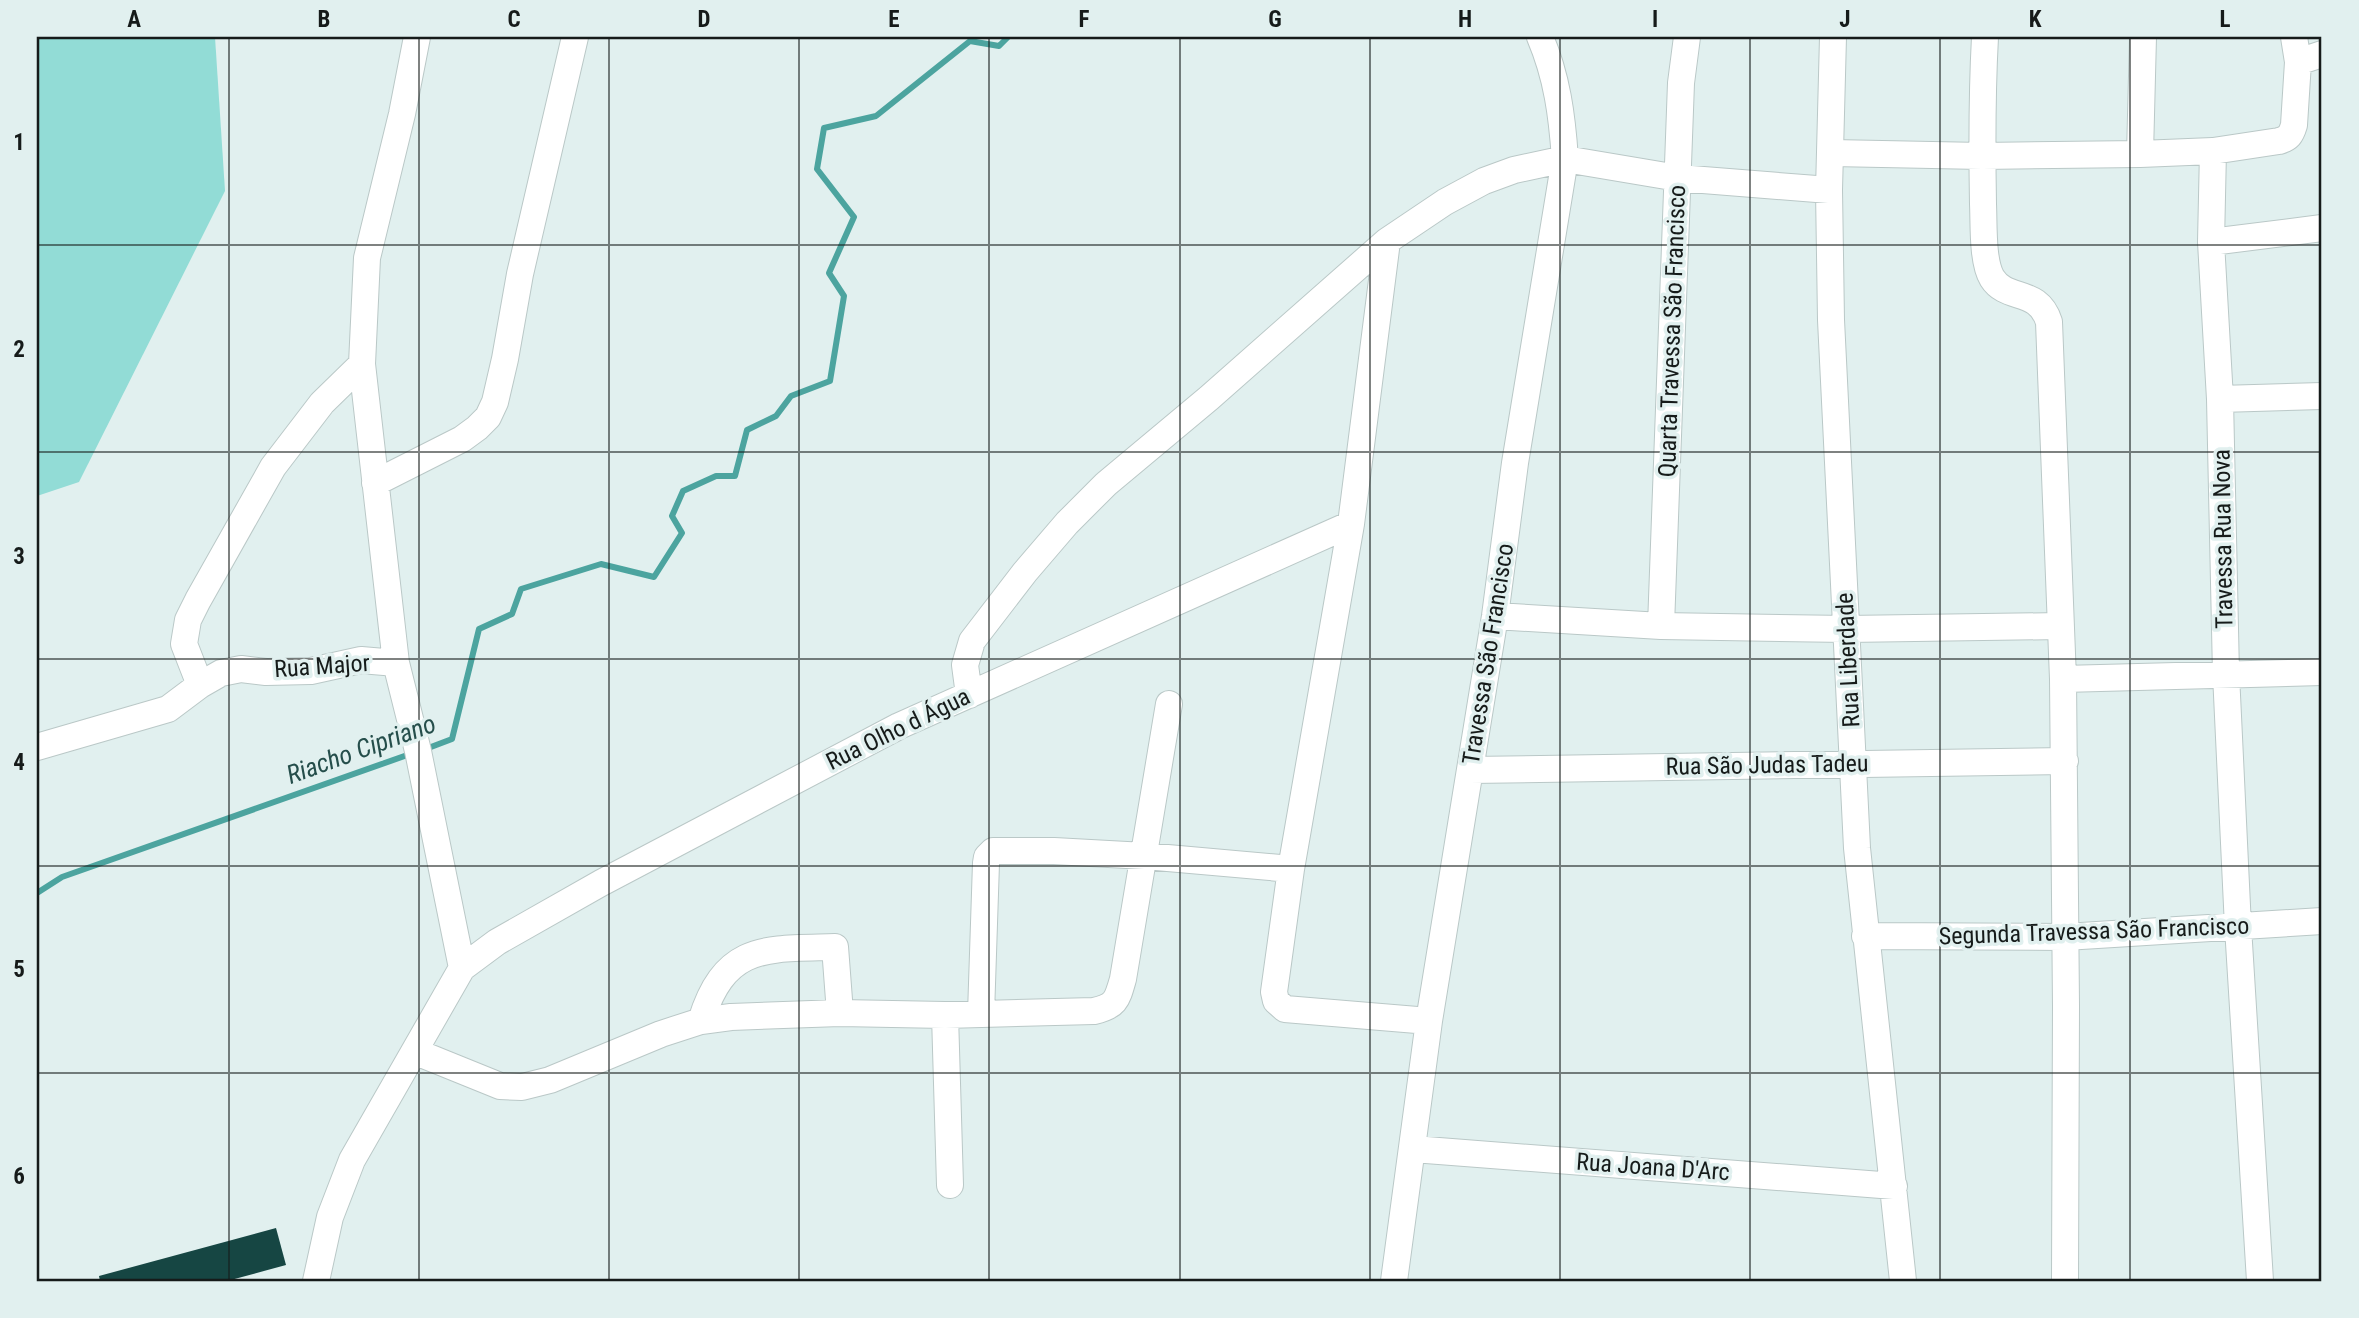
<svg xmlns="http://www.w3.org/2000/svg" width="2359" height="1318" viewBox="0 0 2359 1318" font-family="'Roboto Condensed',sans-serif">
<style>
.green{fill:#92dcd6}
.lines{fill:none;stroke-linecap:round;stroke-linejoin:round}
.stream{stroke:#4ca49f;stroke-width:6}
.building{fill:#164643}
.minor-casing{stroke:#bac8c7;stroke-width:28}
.minor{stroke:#fff;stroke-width:26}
.grid{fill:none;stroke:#161b1a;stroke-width:2;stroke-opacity:0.55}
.labels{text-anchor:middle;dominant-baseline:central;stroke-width:7;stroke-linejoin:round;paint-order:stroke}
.street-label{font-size:24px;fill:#161b1a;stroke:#e1f0ef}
.water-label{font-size:26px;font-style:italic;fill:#254e4b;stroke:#e1f0ef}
.neatline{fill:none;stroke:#161b1a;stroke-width:2.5}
.grid-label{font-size:23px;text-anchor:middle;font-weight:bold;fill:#161b1a}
</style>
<rect width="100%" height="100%" fill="#e1f0ef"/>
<path class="green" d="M 37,37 L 215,37 L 225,191 L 79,482 L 37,496 Z"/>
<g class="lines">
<path class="stream" d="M 423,750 L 452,739 L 479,629 L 512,614 L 521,589 L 601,564 L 654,577 L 682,533 L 672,516 L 683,491 L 716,476 L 735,476 L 747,430 L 776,416 L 791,396 L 830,381 L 844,296 L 829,273 L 854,217 L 817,169 L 824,128 L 876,116 L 970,41 L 999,46 L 1008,37
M 37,893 L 62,877 L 413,753"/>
</g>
<path class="building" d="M 276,1228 L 286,1265 L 227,1281 L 100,1281 L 99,1276 Z"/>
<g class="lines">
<g class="minor-casing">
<path id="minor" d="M 1833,37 L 1829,190 L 1831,320 L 1857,848 L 1903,1281
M 1985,37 C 1982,92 1982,148 1983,204 C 1984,224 1982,261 1992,278 C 2007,302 2038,287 2049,322 L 2063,679 L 2066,1006 L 2065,1281
M 2298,62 L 2322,54
M 2213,151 L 2211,242 L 2220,399 L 2226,674 L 2238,927 L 2260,1281
M 1832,153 L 1982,156 L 2140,154 L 2213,151 L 2279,141 C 2289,138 2291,135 2294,125 L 2298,62 L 2294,37
M 2140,154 L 2143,37
M 1387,241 L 1351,524 L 1291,869 L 1274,992 L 1276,1001 L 1285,1009 L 1429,1021
M 2211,242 L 2322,228
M 2220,399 L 2322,396
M 375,483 L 462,439 L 477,428 L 488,417 L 495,402 L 505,359 L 520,274 L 575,37
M 1495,616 L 1661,626 L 1847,629 L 2060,626
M 1661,626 L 1681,83 L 1687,37
M 396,663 L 362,364 L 367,258 L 402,114 L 417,37
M 2063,679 L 2322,672
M 200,685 L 184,644 L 188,620 L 198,600 L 273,467 L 322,403 L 362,364
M 969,695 L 965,665 L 972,641 L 1025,572 L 1067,523 L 1106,484 L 1209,398 L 1387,241 L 1445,202 L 1484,181 L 1514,170 L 1565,159 L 1678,178 L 1829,190
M 37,747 L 168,709 L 200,685 L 221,673 L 241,669 L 266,672 L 311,671 L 361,660 L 396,663 L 418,751 L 462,968
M 1470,770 L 2065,761
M 1865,936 L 2065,937 L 2322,921
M 981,1014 L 986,863 L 987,857 L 993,851 L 1054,851 L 1145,856 L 1291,869
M 945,1015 L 950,1185
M 701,1021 C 725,943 766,949 835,947 L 840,1013
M 416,1052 L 500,1086 L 522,1087 L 550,1080 L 661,1034 L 701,1021 L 731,1017 L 840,1013 L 945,1015 L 1094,1011 C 1116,1006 1117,1000 1123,979 L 1169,704
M 1413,1149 L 1894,1186
M 316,1281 L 330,1217 L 352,1160 L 462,968 L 497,942 L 601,883 L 899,726 L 1351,524
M 1394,1281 L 1429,1021 L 1495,616 L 1515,463 L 1565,159 C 1562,115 1557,77 1540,37"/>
</g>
<use href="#minor" class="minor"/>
</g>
<path class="grid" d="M 229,37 L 229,1281M 419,37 L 419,1281M 609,37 L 609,1281M 799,37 L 799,1281M 989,37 L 989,1281M 1180,37 L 1180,1281M 1370,37 L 1370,1281M 1560,37 L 1560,1281M 1750,37 L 1750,1281M 1940,37 L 1940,1281M 2130,37 L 2130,1281M 37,245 L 2322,245M 37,452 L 2322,452M 37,659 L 2322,659M 37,866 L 2322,866M 37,1073 L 2322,1073"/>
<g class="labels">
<g class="street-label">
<text transform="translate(1672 331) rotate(-88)">Quarta Travessa São Francisco</text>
<text transform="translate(2223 539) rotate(-91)">Travessa Rua Nova</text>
<text transform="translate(1488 654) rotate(-81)">Travessa São Francisco</text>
<text transform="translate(1848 660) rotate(-93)">Rua Liberdade</text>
<text transform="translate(322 666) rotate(-4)">Rua Major</text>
<text transform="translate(898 729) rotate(-26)">Rua Olho d Água</text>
<text transform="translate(1767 765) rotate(-1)">Rua São Judas Tadeu</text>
<text transform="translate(2094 931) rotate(-2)">Segunda Travessa São Francisco</text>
<text transform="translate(1653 1167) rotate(4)">Rua Joana D'Arc</text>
</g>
<g class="water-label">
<text transform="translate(361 749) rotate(-20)">Riacho Cipriano</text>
</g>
</g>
<rect width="2359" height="1318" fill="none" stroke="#e1f0ef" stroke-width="77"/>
<rect x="38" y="38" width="2282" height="1242" class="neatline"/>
<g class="grid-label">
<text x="134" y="27">A</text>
<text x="324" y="27">B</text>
<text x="514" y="27">C</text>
<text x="704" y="27">D</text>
<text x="894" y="27">E</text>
<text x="1084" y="27">F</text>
<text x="1275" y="27">G</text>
<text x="1465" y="27">H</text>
<text x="1655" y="27">I</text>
<text x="1845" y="27">J</text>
<text x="2035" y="27">K</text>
<text x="2225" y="27">L</text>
<text x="19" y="150">1</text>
<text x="19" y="357">2</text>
<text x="19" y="564">3</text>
<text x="19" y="770">4</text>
<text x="19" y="977">5</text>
<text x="19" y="1184">6</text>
</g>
</svg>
